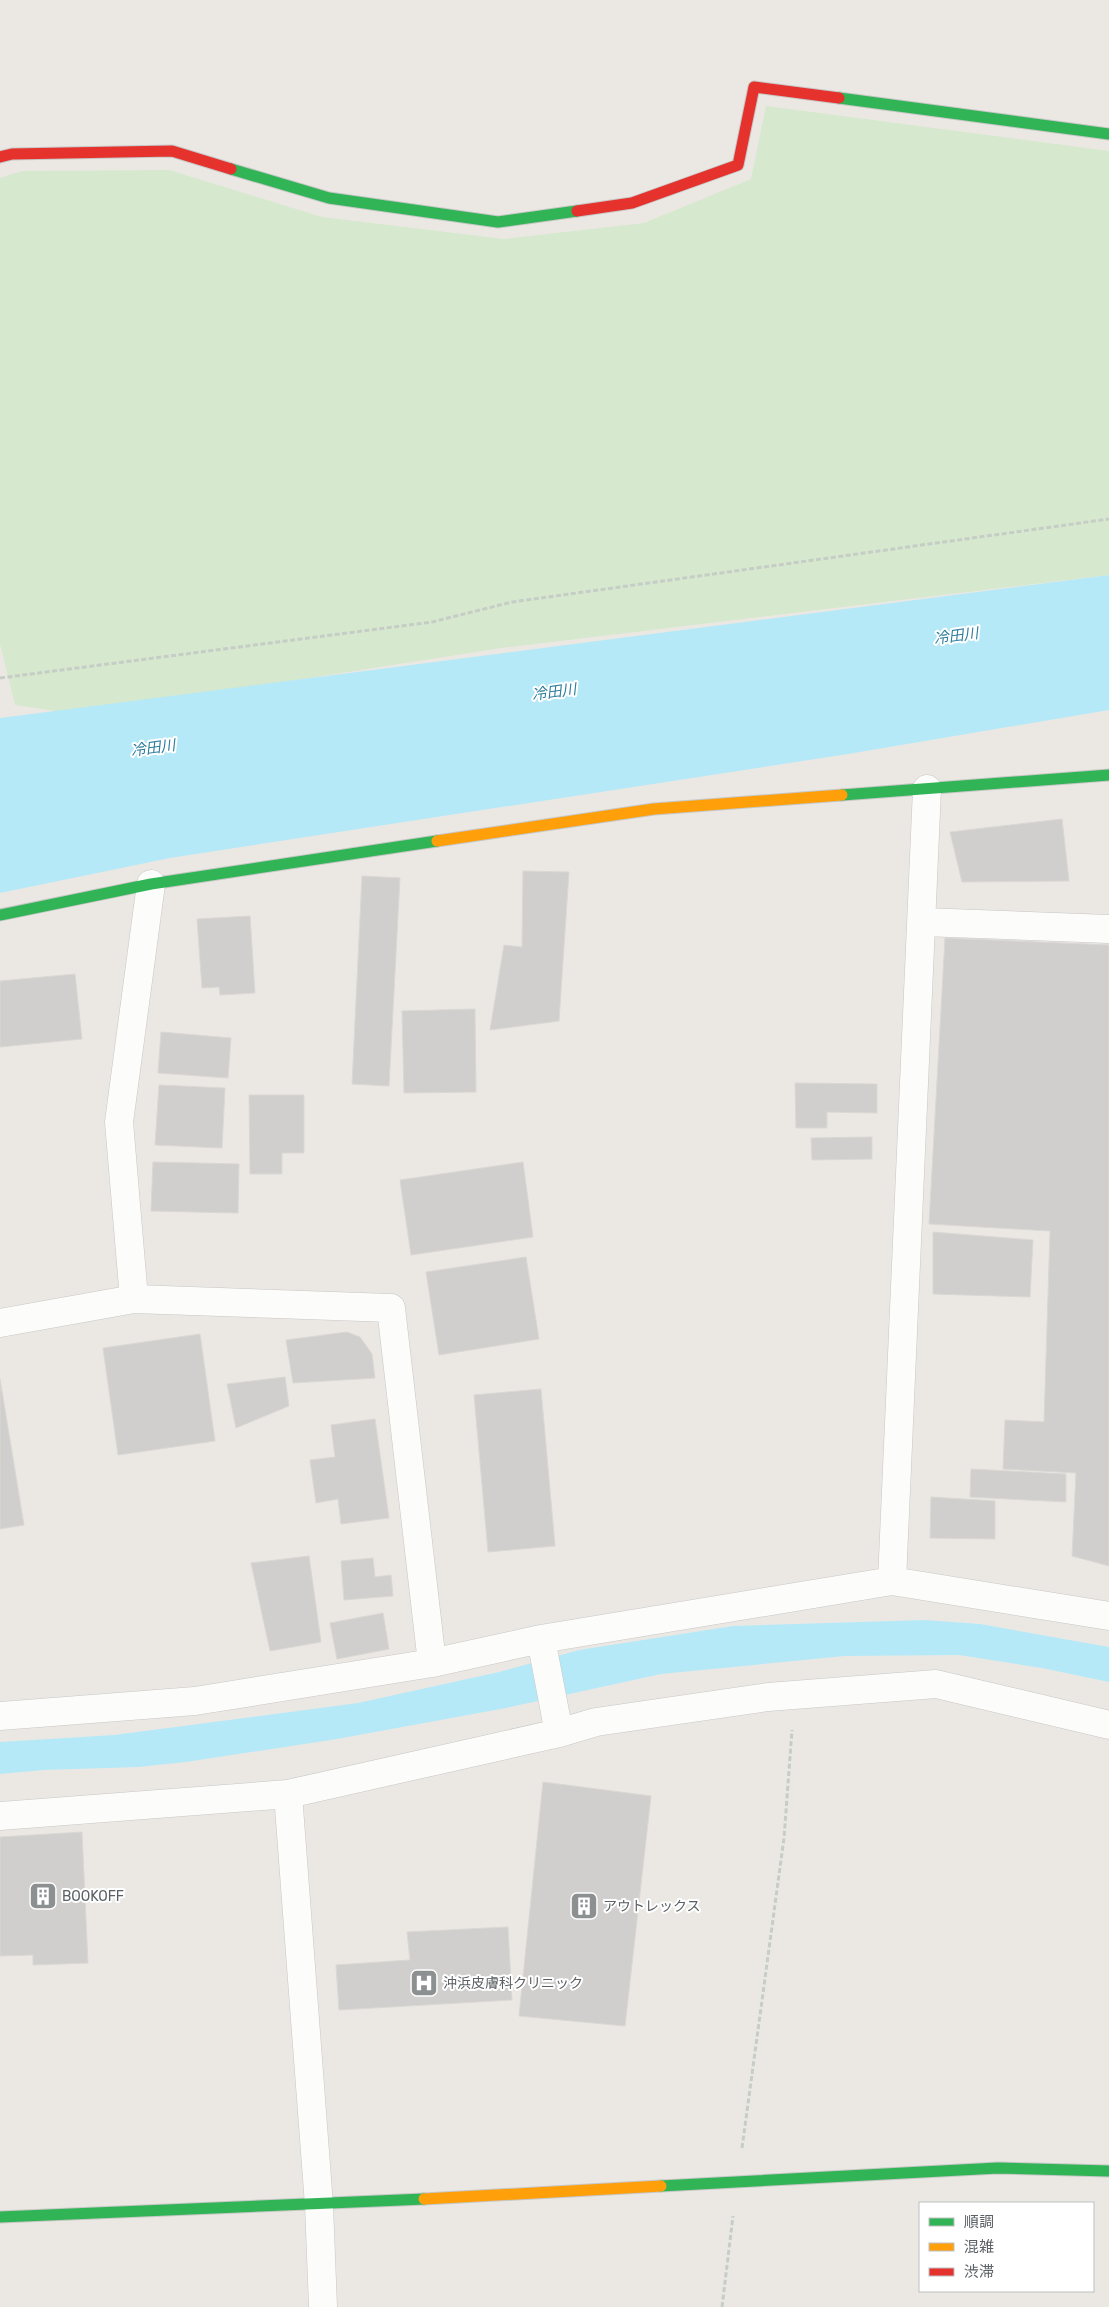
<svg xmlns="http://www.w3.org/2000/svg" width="1109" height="2307" viewBox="0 0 1109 2307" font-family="Rubik,'Noto Sans JP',sans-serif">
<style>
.green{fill:#d6e8cd}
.water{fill:#b6e9f7}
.building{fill:#d1cfcd;stroke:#dad7d4}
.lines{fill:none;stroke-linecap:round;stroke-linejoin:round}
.street-casing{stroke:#c7c7c6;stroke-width:29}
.fast-casing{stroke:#c6c7c6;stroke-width:13}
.slow-casing{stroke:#c6c7c6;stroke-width:13}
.jam-casing{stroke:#c6c7c6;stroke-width:13}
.path{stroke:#c6cdc7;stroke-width:3;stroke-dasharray:5 2.5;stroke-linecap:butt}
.street{stroke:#fcfcfb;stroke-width:28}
.fast{stroke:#30b455;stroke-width:11}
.slow{stroke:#ff9f0a;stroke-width:11}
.jam{stroke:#e5322d;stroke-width:11}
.labels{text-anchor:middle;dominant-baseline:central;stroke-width:4;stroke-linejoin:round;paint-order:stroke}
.poi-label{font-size:14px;fill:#5a6064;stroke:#fff;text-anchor:start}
.water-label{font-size:15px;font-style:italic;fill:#2e7d9e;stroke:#fff}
</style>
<rect width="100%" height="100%" fill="#ebe8e4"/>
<path class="green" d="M 766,106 L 1109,151 L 1109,575 L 501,648 L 175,699 L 62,712 L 15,705 L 0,644 L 0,178 L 22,171 L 169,170 L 322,217 L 504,239 L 644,223 L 751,179 Z"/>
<path class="water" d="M 1109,575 L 1109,710 L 848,754 L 170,858 L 0,893 L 0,718 Z
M 925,1620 L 980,1624 L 1109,1647 L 1109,1682 L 1042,1668 L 959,1655 L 845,1656 L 661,1674 L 506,1708 L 337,1739 L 186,1762 L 138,1767 L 44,1770 L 0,1774 L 0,1742 L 114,1735 L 358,1703 L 499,1672 L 579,1650 L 733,1626 Z"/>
<path class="building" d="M 1062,819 L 1069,881 L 962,882 L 950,832 Z
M 523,871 L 569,872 L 559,1021 L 490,1030 L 504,945 L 522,947 Z
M 362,876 L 400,878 L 389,1086 L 352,1084 Z
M 250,916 L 255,993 L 220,995 L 219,987 L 202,988 L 197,919 Z
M 945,938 L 1109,945 L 1109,1566 L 1072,1556 L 1076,1473 L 1003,1469 L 1005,1420 L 1044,1422 L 1050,1231 L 929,1224 Z
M 75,974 L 82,1039 L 0,1047 L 0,981 Z
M 475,1009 L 476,1092 L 404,1093 L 402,1011 Z
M 161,1032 L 231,1038 L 228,1078 L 158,1073 Z
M 795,1083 L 877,1084 L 877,1113 L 827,1112 L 827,1128 L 796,1128 Z
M 159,1085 L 225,1088 L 222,1148 L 155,1145 Z
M 249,1095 L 304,1095 L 304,1153 L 282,1153 L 282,1174 L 250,1174 Z
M 872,1137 L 872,1159 L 812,1160 L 811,1138 Z
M 153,1162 L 239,1164 L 238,1213 L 151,1211 Z
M 523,1162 L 533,1237 L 411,1255 L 400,1180 Z
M 933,1232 L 1033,1240 L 1030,1297 L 933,1294 Z
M 526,1257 L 539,1339 L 439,1355 L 426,1272 Z
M 347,1332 L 360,1337 L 372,1354 L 375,1378 L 293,1383 L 286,1340 Z
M 200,1334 L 215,1441 L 118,1455 L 103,1348 Z
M 285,1377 L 289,1406 L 236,1428 L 227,1384 Z
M 0,1379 L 24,1525 L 0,1529 Z
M 541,1389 L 555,1546 L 488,1552 L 474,1395 Z
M 375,1419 L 389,1518 L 341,1524 L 338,1499 L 316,1503 L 310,1460 L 335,1457 L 331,1425 Z
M 971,1469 L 1066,1474 L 1066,1502 L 970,1497 Z
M 931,1497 L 995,1501 L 995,1539 L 930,1538 Z
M 309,1556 L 321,1642 L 270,1651 L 251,1563 Z
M 373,1558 L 375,1577 L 391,1575 L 393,1596 L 344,1600 L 341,1561 Z
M 383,1613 L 389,1649 L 337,1659 L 330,1623 Z
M 543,1782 L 651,1796 L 625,2026 L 519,2016 Z
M 82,1832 L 88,1963 L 33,1965 L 33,1955 L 0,1956 L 0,1837 Z
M 508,1927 L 512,2000 L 339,2010 L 336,1965 L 410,1960 L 407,1932 Z"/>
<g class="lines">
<g class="street-casing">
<path id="street" d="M 927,789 L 892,1581 L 1109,1616
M 151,884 L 119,1122 L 134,1299 L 391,1308 L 432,1663
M 923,922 L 1109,929
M 0,1323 L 134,1299
M 541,1639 L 559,1733
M 0,1716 L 195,1701 L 432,1663 L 541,1639 L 892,1581
M 288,1794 L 319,2205 L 323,2307
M 0,1816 L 288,1794 L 559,1733 L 596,1722 L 768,1697 L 936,1684 L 1109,1725"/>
</g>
<g class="fast-casing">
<path id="fast" d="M 839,98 L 1109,134
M 231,169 L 329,198 L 498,222 L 577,211
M 842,795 L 1109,775
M 0,915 L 151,884 L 437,841
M 661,2186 L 998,2168 L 1109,2171
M 0,2217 L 424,2199"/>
</g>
<g class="slow-casing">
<path id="slow" d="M 437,841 L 654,809 L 842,795
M 424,2199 L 661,2186"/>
</g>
<g class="jam-casing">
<path id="jam" d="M 0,157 L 12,154 L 172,151 L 231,169
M 577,211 L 632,203 L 738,165 L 754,87 L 839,98"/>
</g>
<path class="path" d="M 0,678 L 432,622 L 512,602 L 1109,519
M 742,2148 L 784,1838 L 792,1730
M 722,2307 L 733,2216"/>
<use href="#street" class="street"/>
<use href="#fast" class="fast"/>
<use href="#slow" class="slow"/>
<use href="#jam" class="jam"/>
</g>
<defs>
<g id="building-square" transform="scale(1.4375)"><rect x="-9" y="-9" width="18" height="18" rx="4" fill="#8d9091" stroke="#fff"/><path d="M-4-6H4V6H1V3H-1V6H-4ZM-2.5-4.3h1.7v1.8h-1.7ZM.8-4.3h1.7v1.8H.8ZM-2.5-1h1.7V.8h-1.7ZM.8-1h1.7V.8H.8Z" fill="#fff"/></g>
<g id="hospital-square" transform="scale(1.4375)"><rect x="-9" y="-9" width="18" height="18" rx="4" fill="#8d9091" stroke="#fff"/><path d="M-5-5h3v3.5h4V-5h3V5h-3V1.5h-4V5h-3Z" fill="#fff"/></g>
</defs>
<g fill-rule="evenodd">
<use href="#building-square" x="43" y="1896"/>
<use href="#building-square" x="584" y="1906"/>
<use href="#hospital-square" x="424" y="1983"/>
</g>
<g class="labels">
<g class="poi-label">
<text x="62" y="1896">BOOKOFF</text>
<text x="603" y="1906">アウトレックス</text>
<text x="443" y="1983">沖浜皮膚科クリニック</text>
</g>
<g class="water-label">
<text transform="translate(956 636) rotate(-8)">冷田川</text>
<text transform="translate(554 692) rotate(-8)">冷田川</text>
<text transform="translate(153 748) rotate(-8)">冷田川</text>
</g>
</g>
<rect x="919" y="2202" width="175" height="90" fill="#ffffff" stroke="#bdbfc1"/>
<rect x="929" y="2218" width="25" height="8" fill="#30b455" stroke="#bdbfc1"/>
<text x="964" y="2227" font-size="15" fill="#5a6064">順調</text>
<rect x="929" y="2243" width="25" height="8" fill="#ff9f0a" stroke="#bdbfc1"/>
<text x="964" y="2252" font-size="15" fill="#5a6064">混雑</text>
<rect x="929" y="2268" width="25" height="8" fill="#e5322d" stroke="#bdbfc1"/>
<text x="964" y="2277" font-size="15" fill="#5a6064">渋滞</text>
</svg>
